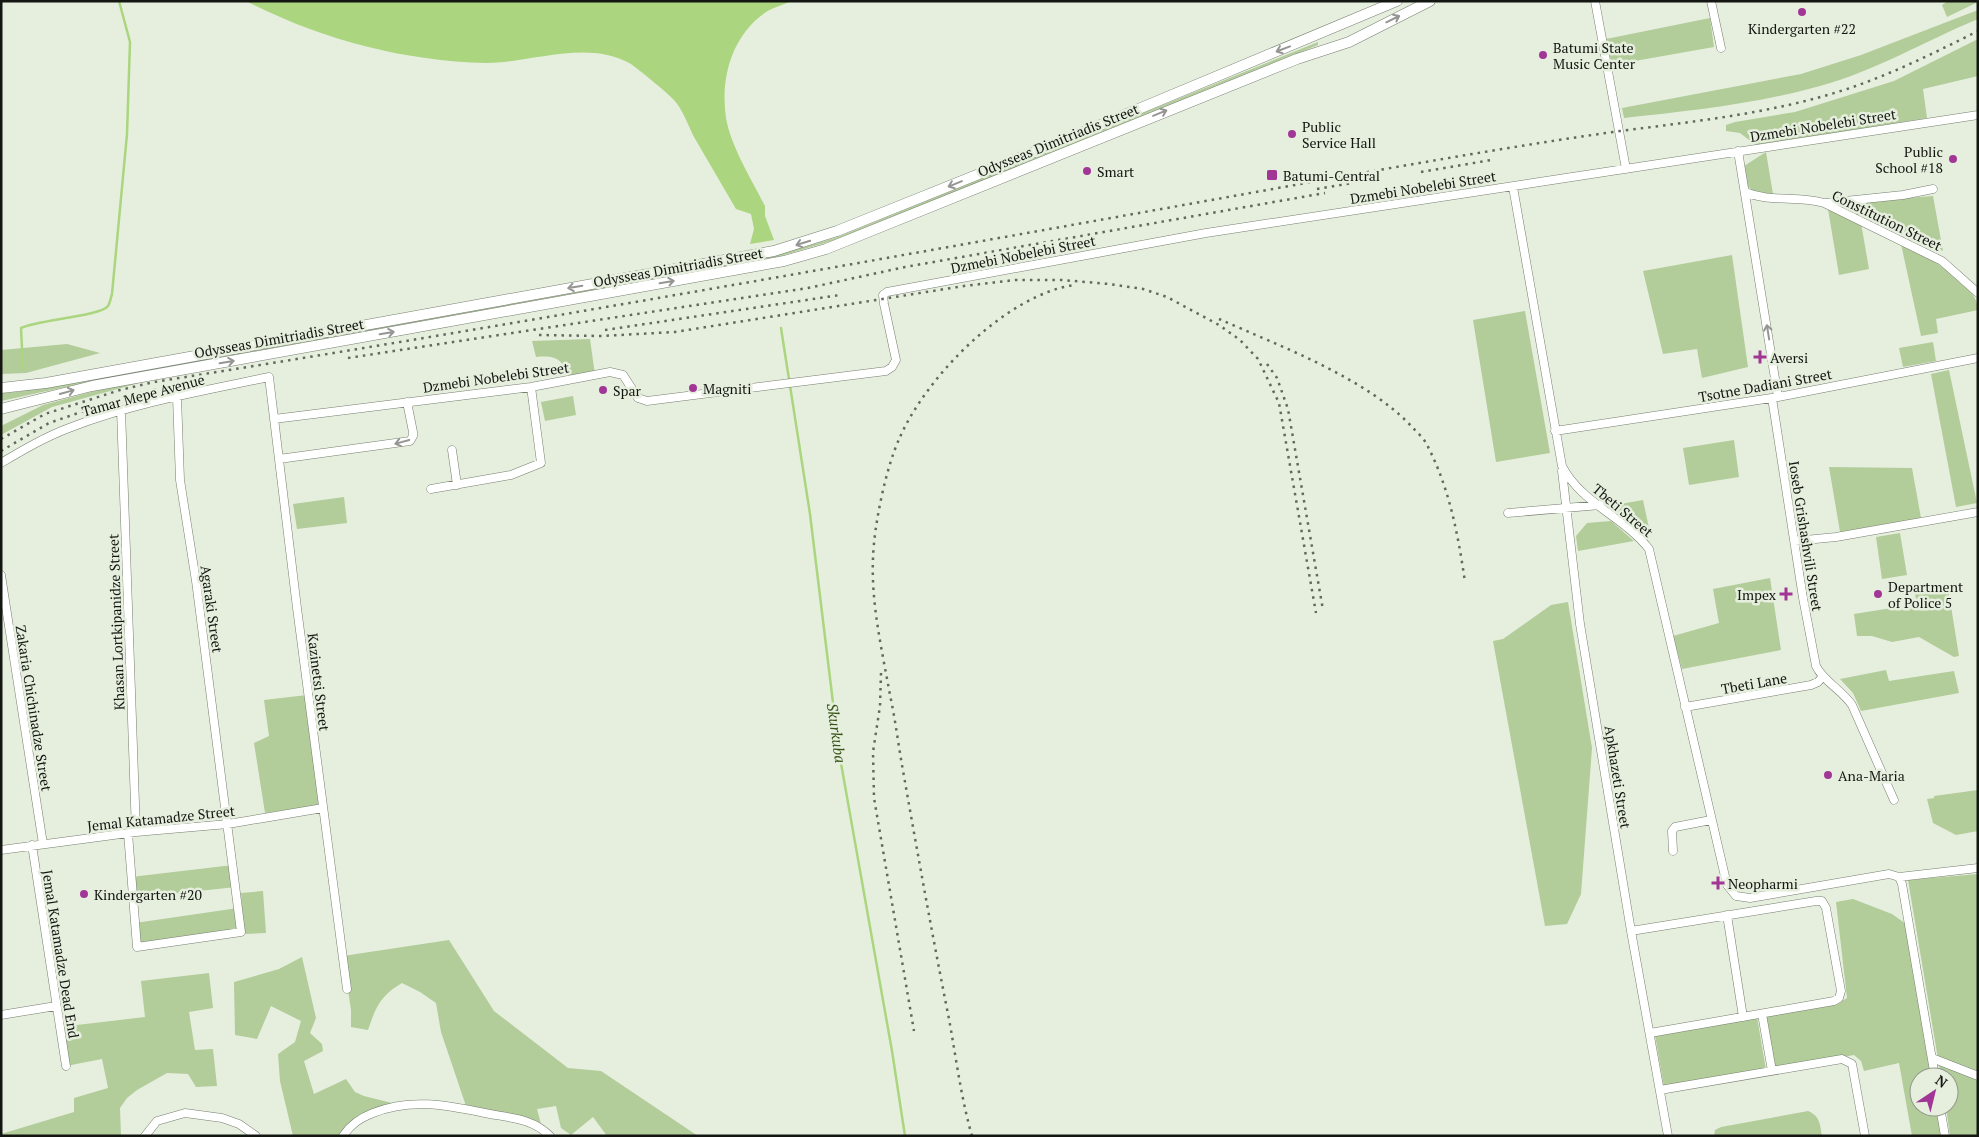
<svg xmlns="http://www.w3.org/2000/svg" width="1979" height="1137" viewBox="0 0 1979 1137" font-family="'PT Serif',serif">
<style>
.green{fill:#b2cc9a}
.water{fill:#abd57f}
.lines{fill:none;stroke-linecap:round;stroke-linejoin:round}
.stream{stroke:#abd57f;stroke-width:2.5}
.minor-casing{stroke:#767e70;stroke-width:9}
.major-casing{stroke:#767e70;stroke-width:11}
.minor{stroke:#fff;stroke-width:8}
.major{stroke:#fff;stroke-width:10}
.rail{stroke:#62685e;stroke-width:2.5;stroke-dasharray:2.5 5;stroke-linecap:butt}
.oneway{stroke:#959694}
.poi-dot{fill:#a23696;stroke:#e6efde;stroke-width:2}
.labels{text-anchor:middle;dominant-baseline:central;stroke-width:5;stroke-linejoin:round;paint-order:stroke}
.poi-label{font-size:14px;fill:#131611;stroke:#e6efde;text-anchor:start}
.street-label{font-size:14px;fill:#131611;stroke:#e6efde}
.water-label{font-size:15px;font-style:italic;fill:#3a551a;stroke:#e6efde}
</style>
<rect width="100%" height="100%" fill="#e6efde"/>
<path class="green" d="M 1948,1 L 1978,1 L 1978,2 L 1947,17 L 1942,5 Z
M 1978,10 L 1978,19 C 1925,41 1875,71 1820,86 C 1756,104 1690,111 1624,118 L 1622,108 L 1801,74 L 1861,55 Z
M 1710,18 L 1714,47 L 1612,65 L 1606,39 Z
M 1978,39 L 1978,76 L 1923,89 L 1927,118 L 1757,146 L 1740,133 L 1726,131 L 1726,125 L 1735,122 L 1795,112 L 1894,81 Z
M 1318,42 L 1318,45 L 835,240 L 777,257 L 88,382 L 1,401 L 1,393 L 17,392 L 776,255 L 835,238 Z
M 1766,152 L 1773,194 C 1750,192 1745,190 1744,166 Z
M 1933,196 L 1943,251 L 1851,212 L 1841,203 Z
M 1828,209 L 1861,223 L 1869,269 L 1839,275 Z
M 1901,244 C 1923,255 1978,282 1978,310 L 1936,319 L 1938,333 L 1921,336 Z
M 1732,255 L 1748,367 L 1702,378 L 1697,349 L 1663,354 L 1643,271 Z
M 1525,311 L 1550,453 L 1496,462 L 1473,320 Z
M 448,323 L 449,327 L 161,377 L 52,407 L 1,435 L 1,426 L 43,405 L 106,388 Z
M 590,339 L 595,375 L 571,379 C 561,360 559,355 536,357 L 532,341 Z
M 1933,342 L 1936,361 L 1903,367 L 1899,348 Z
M 67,344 L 100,353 L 26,373 L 1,374 L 1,350 Z
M 1949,370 L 1977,503 L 1956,507 L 1931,374 Z
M 573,396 L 576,415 L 545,421 L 541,402 Z
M 1734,440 L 1739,477 L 1689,485 L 1683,448 Z
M 1829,467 L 1912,468 L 1921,518 L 1840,532 Z
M 344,497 L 347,523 L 297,529 L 293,504 Z
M 1643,500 L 1649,528 L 1641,531 L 1609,506 Z
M 1611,521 L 1634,541 L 1578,551 L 1576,536 L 1587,523 Z
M 1900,533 L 1907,575 L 1882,579 L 1876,537 Z
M 1770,578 L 1781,650 L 1682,669 L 1673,636 L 1719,623 L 1713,589 Z
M 1948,588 L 1959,656 L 1954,657 L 1919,637 L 1892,642 L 1872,636 L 1857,636 L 1854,614 L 1917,604 L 1915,594 Z
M 1568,602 L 1592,748 L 1581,894 L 1567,924 L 1545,926 L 1493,641 L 1503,639 L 1551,605 Z
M 1886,670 L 1889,681 L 1954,671 L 1959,693 L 1861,711 L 1853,693 L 1840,679 Z
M 307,695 L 319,805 L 265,813 L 254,743 L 269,736 L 264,700 Z
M 1978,790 L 1978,831 L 1956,835 L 1933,823 L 1927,799 L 1934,798 L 1934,796 Z
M 233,865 L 236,887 L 133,898 L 131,877 Z
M 1978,874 L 1978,1136 L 1950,1136 L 1946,1107 L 1949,1107 L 1949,1077 L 1941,1077 L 1908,880 Z
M 263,891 L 266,933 L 244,934 L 241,893 Z
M 1853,899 L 1892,914 L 1909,926 L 1935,1077 L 1919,1077 L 1919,1107 L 1940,1107 L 1945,1136 L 1912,1136 L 1899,1063 L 1864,1071 L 1861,1061 L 1854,1055 L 1773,1069 L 1764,1015 L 1839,1003 L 1847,998 L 1836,902 Z
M 238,908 L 241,932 L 137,947 L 135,923 Z
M 449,940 L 494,1011 L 568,1068 L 601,1071 L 698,1136 L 607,1136 L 593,1117 L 571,1135 L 561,1128 L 556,1106 L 537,1109 L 541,1124 L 467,1109 L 441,1032 L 436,1003 L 420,992 L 402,983 C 380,996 376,1007 368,1030 L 351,1027 L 351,1010 L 343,956 Z
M 302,957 L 316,1018 L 310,1033 L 322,1044 L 323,1051 L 304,1061 L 314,1094 L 346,1079 L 355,1092 L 364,1096 L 400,1105 L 370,1114 L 343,1136 L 293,1136 L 280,1081 L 278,1054 L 295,1042 L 301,1021 L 271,1006 L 257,1039 L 235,1035 L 234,982 L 279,969 Z
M 209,973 L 213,1008 L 189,1012 L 195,1050 L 213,1049 L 217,1086 L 196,1087 L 188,1074 L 167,1073 L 137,1090 L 127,1098 L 120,1108 L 121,1136 L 1,1136 L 1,1134 L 74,1112 L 74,1098 L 108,1088 L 102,1059 L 66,1066 L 60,1027 L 145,1017 L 141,981 Z
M 1757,1017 L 1766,1070 L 1664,1087 L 1655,1035 Z
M 1808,1111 C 1820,1116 1820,1124 1822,1136 L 1714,1136 L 1715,1130 L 1721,1127 Z"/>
<path class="water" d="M 246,1 L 791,1 C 783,5 774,7 766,12 C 732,35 720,78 726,118 C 731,147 752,180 765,206 L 765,216 L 774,240 L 750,244 L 754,229 L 751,214 L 736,209 C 722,185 708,161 694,137 C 688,125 683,110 674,100 C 669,94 638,69 631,64 C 586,39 533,63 486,63 C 402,61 320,39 246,1 Z"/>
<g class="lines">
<path class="stream" d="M 781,328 L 810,514 L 839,752 L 892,1051 L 905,1136
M 23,369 L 21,328 C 38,320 101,316 108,306 C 110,303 111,297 112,294 L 127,134 L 130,42 L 119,1"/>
<g class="minor-casing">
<path id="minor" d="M 1595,1 L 1626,169
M 1711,1 L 1721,48
M 1738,151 L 1778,397
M 1513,187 L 1562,466 C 1581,503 1624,517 1649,549 L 1727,885 L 1736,896 L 1750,898 L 1889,874 L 1899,877 L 1978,868
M 1745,192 C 1771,203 1798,195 1824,203 L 1942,261 L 1978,293
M 1826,203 L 1903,195 L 1933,189
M 1772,398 L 1803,598 L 1816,666 C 1823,681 1842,690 1852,705 L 1894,800
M 121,410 L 136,832
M 274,419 L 531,387 L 610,372 L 623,375 L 638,398 L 647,401 L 886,371 L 892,367 L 896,360 L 884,304 L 883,295 L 887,292 L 1206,233 L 1978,115
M 1555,431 L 1778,397 L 1978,358
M 452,450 L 457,485
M 279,459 L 410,441 L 413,436 L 413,432 L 407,402
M 1,463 C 23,450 45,437 69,428 C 133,403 202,391 269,377 L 297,608 L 347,989
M 1562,471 L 1580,624 L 1631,931 L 1668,1136
M 431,489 L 511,475 L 541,463 L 531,387
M 1508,513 L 1600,505
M 1795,541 L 1836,537 L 1978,512
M 1,575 L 43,844
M 1685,707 L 1811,685 L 1818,682 L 1823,676
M 128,833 L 137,947 L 241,932 L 196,581 L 180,480 L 177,397
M 32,845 L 66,1066
M 1,850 L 136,832 L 228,824 L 323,808
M 1673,851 L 1672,831 L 1675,827 L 1711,820
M 1899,877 L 1902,884 L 1935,1077
M 1727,915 L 1743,1017
M 1631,931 L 1816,901 L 1822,901 L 1826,908 L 1841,991 L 1839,998 L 1834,1001 L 1650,1033
M 1762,1014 L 1772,1071
M 1,1015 L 56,1006
M 1932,1058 L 1978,1076
M 1660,1090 L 1842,1059 L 1852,1064 L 1865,1136
M 1940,1107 L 1945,1136
M 145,1136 L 157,1121 L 185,1113 L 222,1118 L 239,1124 L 256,1136
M 343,1136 C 351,1124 360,1118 373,1113 C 412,1097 450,1106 490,1114 C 512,1118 533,1119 550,1136"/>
</g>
<g class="major-casing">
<path id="major" d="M 1,388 L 46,383 L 774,251 L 837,231 L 1069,138 L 1397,1
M 1,409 L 92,386 L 784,261 L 826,249 L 1297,59 L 1349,42 L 1430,1"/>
</g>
<use href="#minor" class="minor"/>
<use href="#major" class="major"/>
<path class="rail" d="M 1421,172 L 1491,160
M 1317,189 L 1352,183
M 1219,319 C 1280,346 1369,379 1414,429 C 1418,433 1423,438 1426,443 C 1449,486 1458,534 1465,582
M 605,330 L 840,295
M 539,335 L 601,336 L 675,332 L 964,286 L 1015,280 L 1062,280 L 1109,284 L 1143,289 L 1167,297 L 1219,325 L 1240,340 L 1258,359 L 1279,403 L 1316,613
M 348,358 L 808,288 L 905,267 L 1325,193
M 1267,364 L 1277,378 L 1288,409 L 1323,610
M 1,439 L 45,414 L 120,390 L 154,382 C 558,318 960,245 1362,173 C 1448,158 1534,143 1620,131 C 1698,121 1775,113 1850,88 C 1894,73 1936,52 1978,31
M 1,451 L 49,423 L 122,398 L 160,388
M 881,673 L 880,706 L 873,752 L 874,798 L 914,1031
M 972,1136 C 961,1098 956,1057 949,1019 C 932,934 917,850 902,765 C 898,742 895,718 890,695 C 882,650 871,604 873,558 C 874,525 886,467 900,437 C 927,376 1006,295 1074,285"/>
</g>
<defs><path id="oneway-shaft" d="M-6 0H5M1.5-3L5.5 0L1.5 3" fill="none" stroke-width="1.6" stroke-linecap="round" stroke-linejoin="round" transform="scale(1.25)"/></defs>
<g class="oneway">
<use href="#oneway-shaft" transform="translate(1393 19) rotate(-26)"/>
<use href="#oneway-shaft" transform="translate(1283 49) rotate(159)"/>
<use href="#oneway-shaft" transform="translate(1160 113) rotate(-22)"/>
<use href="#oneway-shaft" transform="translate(955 184) rotate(158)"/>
<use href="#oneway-shaft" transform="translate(803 243) rotate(163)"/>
<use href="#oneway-shaft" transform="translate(667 282) rotate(-10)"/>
<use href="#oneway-shaft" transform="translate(575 287) rotate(170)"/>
<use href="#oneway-shaft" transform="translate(1768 332) rotate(-99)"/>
<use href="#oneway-shaft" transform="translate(387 333) rotate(-10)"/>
<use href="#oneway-shaft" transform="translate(227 362) rotate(-10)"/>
<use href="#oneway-shaft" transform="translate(67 392) rotate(-15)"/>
<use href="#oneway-shaft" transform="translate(402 442) rotate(165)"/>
</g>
<g class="poi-dot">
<circle cx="1802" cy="12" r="5"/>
<circle cx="1543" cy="55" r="5"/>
<circle cx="1292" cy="134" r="5"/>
<circle cx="1953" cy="159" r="5"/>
<circle cx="1087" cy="171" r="5"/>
<rect x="1266" y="169" width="12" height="12" rx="2.5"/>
<path d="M1757.5 349.5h5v5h5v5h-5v5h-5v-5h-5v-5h5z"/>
<circle cx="693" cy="388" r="5"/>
<circle cx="603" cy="390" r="5"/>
<path d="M1783.5 586.5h5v5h5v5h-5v5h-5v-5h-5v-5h5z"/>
<circle cx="1878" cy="594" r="5"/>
<circle cx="1828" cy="775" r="5"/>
<path d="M1715.5 875.5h5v5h5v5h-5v5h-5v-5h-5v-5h5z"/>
<circle cx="84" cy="894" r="5"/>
</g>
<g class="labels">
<g class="poi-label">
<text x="1802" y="28" text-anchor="middle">Kindergarten #22</text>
<text x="1553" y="47">Batumi State<tspan x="1553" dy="16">Music Center</tspan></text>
<text x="1302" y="126">Public<tspan x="1302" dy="16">Service Hall</tspan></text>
<text x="1943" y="151" text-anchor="end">Public<tspan x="1943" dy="16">School #18</tspan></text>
<text x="1097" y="171">Smart</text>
<text x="1283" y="175">Batumi-Central</text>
<text x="1770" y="357">Aversi</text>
<text x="703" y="388">Magniti</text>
<text x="613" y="390">Spar</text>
<text x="1888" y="586">Department<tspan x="1888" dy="16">of Police 5</tspan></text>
<text x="1776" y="594" text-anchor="end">Impex</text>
<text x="1838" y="775">Ana-Maria</text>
<text x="1728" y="883">Neopharmi</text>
<text x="94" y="894">Kindergarten #20</text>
</g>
<g class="street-label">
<text transform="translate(1823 125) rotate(-9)">Dzmebi Nobelebi Street</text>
<text transform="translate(1058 140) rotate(-22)">Odysseas Dimitriadis Street</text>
<text transform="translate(1423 187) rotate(-9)">Dzmebi Nobelebi Street</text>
<text transform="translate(1887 220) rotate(26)">Constitution Street</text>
<text transform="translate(1023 254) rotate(-11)">Dzmebi Nobelebi Street</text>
<text transform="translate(678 267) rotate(-10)">Odysseas Dimitriadis Street</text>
<text transform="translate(279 338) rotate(-10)">Odysseas Dimitriadis Street</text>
<text transform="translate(496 377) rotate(-8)">Dzmebi Nobelebi Street</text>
<text transform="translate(1765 385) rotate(-10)">Tsotne Dadiani Street</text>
<text transform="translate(143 395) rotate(-15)">Tamar Mepe Avenue</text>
<text transform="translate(1623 510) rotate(40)">Tbeti Street</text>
<text transform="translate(1806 536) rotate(81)">Ioseb Grishashvili Street</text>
<text transform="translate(212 609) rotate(82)">Agaraki Street</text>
<text transform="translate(116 622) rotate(-92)">Khasan Lortkipanidze Street</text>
<text transform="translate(319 682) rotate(83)">Kazinetsi Street</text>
<text transform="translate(1754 683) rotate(-10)">Tbeti Lane</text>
<text transform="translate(34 708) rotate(81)">Zakaria Chichinadze Street</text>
<text transform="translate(1618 777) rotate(81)">Apkhazeti Street</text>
<text transform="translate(161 818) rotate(-6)">Jemal Katamadze Street</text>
<text transform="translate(61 954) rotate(81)">Jemal Katamadze Dead End</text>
</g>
<g class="water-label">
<text transform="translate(837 733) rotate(82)">Skurkuba</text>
</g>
</g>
<rect width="1979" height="1137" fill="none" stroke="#131611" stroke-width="5"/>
<g transform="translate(1934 1092) rotate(35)"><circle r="24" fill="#e6efde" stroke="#92988c"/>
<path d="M0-4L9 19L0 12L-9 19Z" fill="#a23696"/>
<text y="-8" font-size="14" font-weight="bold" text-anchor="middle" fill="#131611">N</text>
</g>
</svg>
